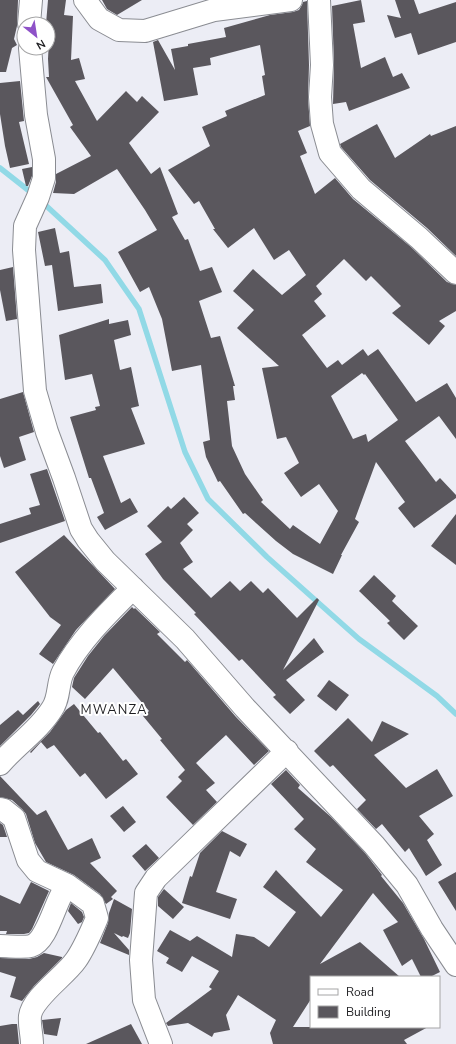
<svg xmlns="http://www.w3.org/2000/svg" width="456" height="1044" viewBox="0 0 456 1044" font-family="'Nunito Sans',sans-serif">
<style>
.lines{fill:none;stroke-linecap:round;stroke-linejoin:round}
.stream{stroke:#91d9e6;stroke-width:5.5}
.building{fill:#5a575d;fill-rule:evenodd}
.minor-casing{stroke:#8a8c92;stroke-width:24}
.minor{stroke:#fff;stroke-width:22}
.labels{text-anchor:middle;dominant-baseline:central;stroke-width:4;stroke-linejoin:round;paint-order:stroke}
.neighbourhood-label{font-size:13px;letter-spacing:1px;fill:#1d1d20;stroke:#fff}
</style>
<rect width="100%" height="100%" fill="#ecedf5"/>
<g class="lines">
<path class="stream" d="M 0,168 L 33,194
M 41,201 L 105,260 L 139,309 L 185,452 L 208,499 L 267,557 L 359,639 L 437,696 L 456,714"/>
</g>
<path class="building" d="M 0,0 L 18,0 L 17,26 L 14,39 L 17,45 L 12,48 L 6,72 L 0,72 Z
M 48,0 L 66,0 L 64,15 L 73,16 L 71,60 L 79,58 L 85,79 L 75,81 L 97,121 L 126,91 L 137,102 L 142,96 L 159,112 L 129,143 L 151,174 L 160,167 L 178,214 L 172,217 L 185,240 L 188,239 L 200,271 L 212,267 L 222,292 L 199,301 L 211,338 L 220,336 L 235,386 L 233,386 L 235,400 L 227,401 L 232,446 L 245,474 L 263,500 L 261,502 L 290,529 L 293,525 L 320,544 L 338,511 L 319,484 L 301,497 L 284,473 L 299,463 L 286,437 L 277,439 L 262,368 L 279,366 L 237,328 L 254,310 L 233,291 L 253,269 L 282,295 L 306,275 L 289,250 L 274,260 L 254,228 L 228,248 L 213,229 L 215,229 L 199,201 L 194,204 L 168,170 L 210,146 L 202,127 L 227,116 L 225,111 L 265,95 L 262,76 L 265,75 L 260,45 L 210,58 L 211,65 L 193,68 L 198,95 L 164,101 L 153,42 L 158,40 L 175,70 L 171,49 L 188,46 L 188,44 L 226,37 L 224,28 L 270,15 L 293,12 L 299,10 L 302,5 L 303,2 L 307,1 L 309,65 L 308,98 L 310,126 L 298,131 L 307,153 L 300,156 L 315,194 L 335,178 L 353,199 L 411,247 L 447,282 L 456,285 L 456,311 L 439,321 L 445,326 L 429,345 L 392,313 L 401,306 L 371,276 L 366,281 L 344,259 L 316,286 L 322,294 L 314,301 L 326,316 L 302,335 L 327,368 L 338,360 L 342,365 L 363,349 L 368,356 L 378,349 L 416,402 L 447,383 L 456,398 L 456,439 L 439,416 L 405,441 L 436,482 L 440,478 L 456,495 L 456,498 L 414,528 L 398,508 L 405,502 L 376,462 L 355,519 L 359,522 L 341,555 L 342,555 L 333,574 L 293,554 L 276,541 L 245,513 L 243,514 L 220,481 L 218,482 L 206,457 L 203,442 L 210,440 L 201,365 L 172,371 L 162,319 L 149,287 L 140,292 L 118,252 L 157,230 L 145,210 L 117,169 L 74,194 L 53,193 L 56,182 L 56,174 L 91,156 L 70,127 L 73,125 L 46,77 L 49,77 L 48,59 L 49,40 L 48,40 L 48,24 L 46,24 ZM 362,373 L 364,375 L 365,374 L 398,420 L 368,442 L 366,434 L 353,439 L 331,396 Z
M 102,0 L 142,0 L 117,15 L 107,9 Z
M 361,0 L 365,22 L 353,24 L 361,68 L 385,57 L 393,77 L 402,73 L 410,88 L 349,111 L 346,102 L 333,104 L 334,64 L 332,6 Z
M 395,0 L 414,0 L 419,14 L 456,2 L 456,42 L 418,55 L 411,33 L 395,38 L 387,15 L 401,18 Z
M 20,81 L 24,121 L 19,122 L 29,164 L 10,168 L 5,146 L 0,114 L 0,83 Z
M 377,124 L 395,158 L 430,134 L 431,136 L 456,126 L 456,256 L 427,228 L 370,180 L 341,147 L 340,144 Z
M 32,167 L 32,176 L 28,186 L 26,186 L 22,169 Z
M 55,228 L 60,253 L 69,251 L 74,287 L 101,284 L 103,303 L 58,311 L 52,265 L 45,266 L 38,232 Z
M 13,267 L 17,319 L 6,321 L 0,290 L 0,270 Z
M 109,319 L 109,324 L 128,320 L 131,335 L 114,340 L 120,370 L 131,367 L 139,406 L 131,408 L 145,444 L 103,456 L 121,503 L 130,498 L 138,512 L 105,530 L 97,517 L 104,513 L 91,478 L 89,478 L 70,417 L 96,410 L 95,407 L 100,406 L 92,374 L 65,380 L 59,335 Z
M 23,392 L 34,432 L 19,437 L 26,460 L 4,468 L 0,456 L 0,399 Z
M 47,469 L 65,521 L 0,543 L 0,524 L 31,514 L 29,508 L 40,505 L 30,474 Z
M 184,497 L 199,513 L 187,524 L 193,530 L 180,543 L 193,562 L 183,569 L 211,598 L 230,581 L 240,591 L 251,581 L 263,593 L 268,588 L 297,618 L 317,598 L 319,600 L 283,670 L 314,638 L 324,652 L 286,680 L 305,700 L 290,714 L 273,697 L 276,695 L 242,659 L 239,661 L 194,614 L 196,613 L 163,579 L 145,554 L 162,542 L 147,526 L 168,506 L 171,509 Z
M 456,514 L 456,565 L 431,546 Z
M 64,535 L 115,589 L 76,630 L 53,664 L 39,654 L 61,625 L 50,617 L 15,572 Z
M 374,575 L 396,596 L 392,601 L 418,626 L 404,640 L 387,623 L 390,621 L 359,591 Z
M 132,607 L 134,609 L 135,608 L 160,632 L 157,634 L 185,662 L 187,660 L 236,717 L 269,751 L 254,765 L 226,735 L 196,763 L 215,783 L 206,790 L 217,802 L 193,825 L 166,797 L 182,781 L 178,777 L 185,770 L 160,740 L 162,739 L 143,716 L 149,711 L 113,668 L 85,699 L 72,687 L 74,678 L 88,656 L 104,636 Z
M 329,680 L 349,695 L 336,711 L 317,696 Z
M 38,701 L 40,704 L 31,715 L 0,746 L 0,725 L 18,710 L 23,715 Z
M 74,704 L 98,733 L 100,732 L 123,761 L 126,759 L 138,774 L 106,799 L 85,773 L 80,777 L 54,745 L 47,749 L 41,742 L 31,753 L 30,752 L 50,732 L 66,710 Z
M 348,718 L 372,742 L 382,721 L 409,734 L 374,755 L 406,788 L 437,769 L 453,796 L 419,816 L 434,834 L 427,840 L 442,865 L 426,876 L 409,848 L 405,852 L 382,824 L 376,829 L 357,809 L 366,800 L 333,765 L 330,767 L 314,751 Z
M 286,770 L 300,785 L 298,788 L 331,817 L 365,853 L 382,875 L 381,876 L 403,903 L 424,939 L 440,972 L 430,977 L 421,977 L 412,959 L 402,966 L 383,930 L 398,922 L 373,893 L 320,964 L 360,942 L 400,977 L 311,977 L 311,999 L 293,1027 L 428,1027 L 404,1040 L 407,1044 L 273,1044 L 270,1033 L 276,1020 L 238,995 L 226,1015 L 230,1030 L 214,1033 L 212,1037 L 188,1023 L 168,1026 L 166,1023 L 212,989 L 209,987 L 219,971 L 192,956 L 182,972 L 166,963 L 169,958 L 157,951 L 170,930 L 190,941 L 197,936 L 232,957 L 236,934 L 254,937 L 269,947 L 296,912 L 263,887 L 276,870 L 321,917 L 343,890 L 306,862 L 316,849 L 294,829 L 304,819 L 271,784 Z
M 0,776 L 37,815 L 46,810 L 68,850 L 92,838 L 101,858 L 90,863 L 117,891 L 111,897 L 113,899 L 106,904 L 100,894 L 74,875 L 46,862 L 35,843 L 26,814 L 22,809 L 12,800 L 0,797 Z
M 123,806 L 136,822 L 124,832 L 110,816 Z
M 0,823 L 3,825 L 7,837 L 0,837 Z
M 222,831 L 247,844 L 240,857 L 230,851 L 216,892 L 237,899 L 230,919 L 182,903 L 190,876 L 192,877 L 200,853 Z
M 146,844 L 159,858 L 145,871 L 132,856 Z
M 456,872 L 456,911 L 438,882 Z
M 31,882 L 49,891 L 32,929 L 29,933 L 24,934 L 6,934 L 7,931 L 0,931 L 0,895 L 20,904 Z
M 164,889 L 184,907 L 173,919 L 158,906 L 158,897 Z
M 114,899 L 132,909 L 130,933 L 128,938 L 123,936 L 122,937 L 114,933 L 129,950 L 129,955 L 100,943 L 108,923 L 109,913 Z
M 71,903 L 82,912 L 84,917 L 82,922 L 78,924 L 68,911 Z
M 44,953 L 62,957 L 62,958 L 34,986 L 22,1001 L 10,997 L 16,977 L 0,972 L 0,958 L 29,959 L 37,957 Z
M 61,1018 L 57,1036 L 44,1034 L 42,1020 Z
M 12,1024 L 17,1024 L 19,1044 L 0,1044 L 0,1026 Z
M 131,1024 L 142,1044 L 86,1044 Z"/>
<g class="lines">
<g class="minor-casing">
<path id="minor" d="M 85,0 L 99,19 L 119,30 L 145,31 L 214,10 L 291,0
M 319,0 L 322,65 L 320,97 L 322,124 L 330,153 L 361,189 L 419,238 L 456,273
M 29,24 L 31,0
M 30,48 L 36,115 L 44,159 L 44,178 L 38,197 L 25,226 L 24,250 L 35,391 L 47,432 L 64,478 L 81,529 L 88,540 L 105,561 L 185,639 L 245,708 L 374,845 L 407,885 L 432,929 L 456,965
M 0,764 C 16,745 39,730 52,709 C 60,698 57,684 63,672 C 80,640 108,613 133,588
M 0,809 L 4,810 L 14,818 L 28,860 L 37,871 L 67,885 L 93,904 L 97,918 C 91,932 85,947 76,960 C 65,976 32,998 30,1016 C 29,1025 32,1035 32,1044
M 0,946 C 9,946 24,948 31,946 C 48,941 55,900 67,885
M 161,1044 L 144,1000 L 141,960 L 146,893 L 156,878 L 287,751"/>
</g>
<use href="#minor" class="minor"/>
</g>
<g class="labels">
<g class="neighbourhood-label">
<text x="114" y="710">MWANZA</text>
</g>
</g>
<rect x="310" y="976" width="130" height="52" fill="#ffffff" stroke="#a5a5a6"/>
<rect x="318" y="989" width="20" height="6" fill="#ffffff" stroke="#a5a5a6"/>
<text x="346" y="996" font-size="12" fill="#1d1d20">Road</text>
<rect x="318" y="1006" width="20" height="12" fill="#5a575d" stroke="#a5a5a6"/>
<text x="346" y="1016" font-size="12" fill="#1d1d20">Building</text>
<g transform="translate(36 36) rotate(150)"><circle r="19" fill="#ffffff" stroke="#a5a5a6"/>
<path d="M0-3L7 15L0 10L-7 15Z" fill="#8e52c8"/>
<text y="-6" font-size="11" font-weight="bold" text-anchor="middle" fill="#1d1d20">N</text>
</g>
</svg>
